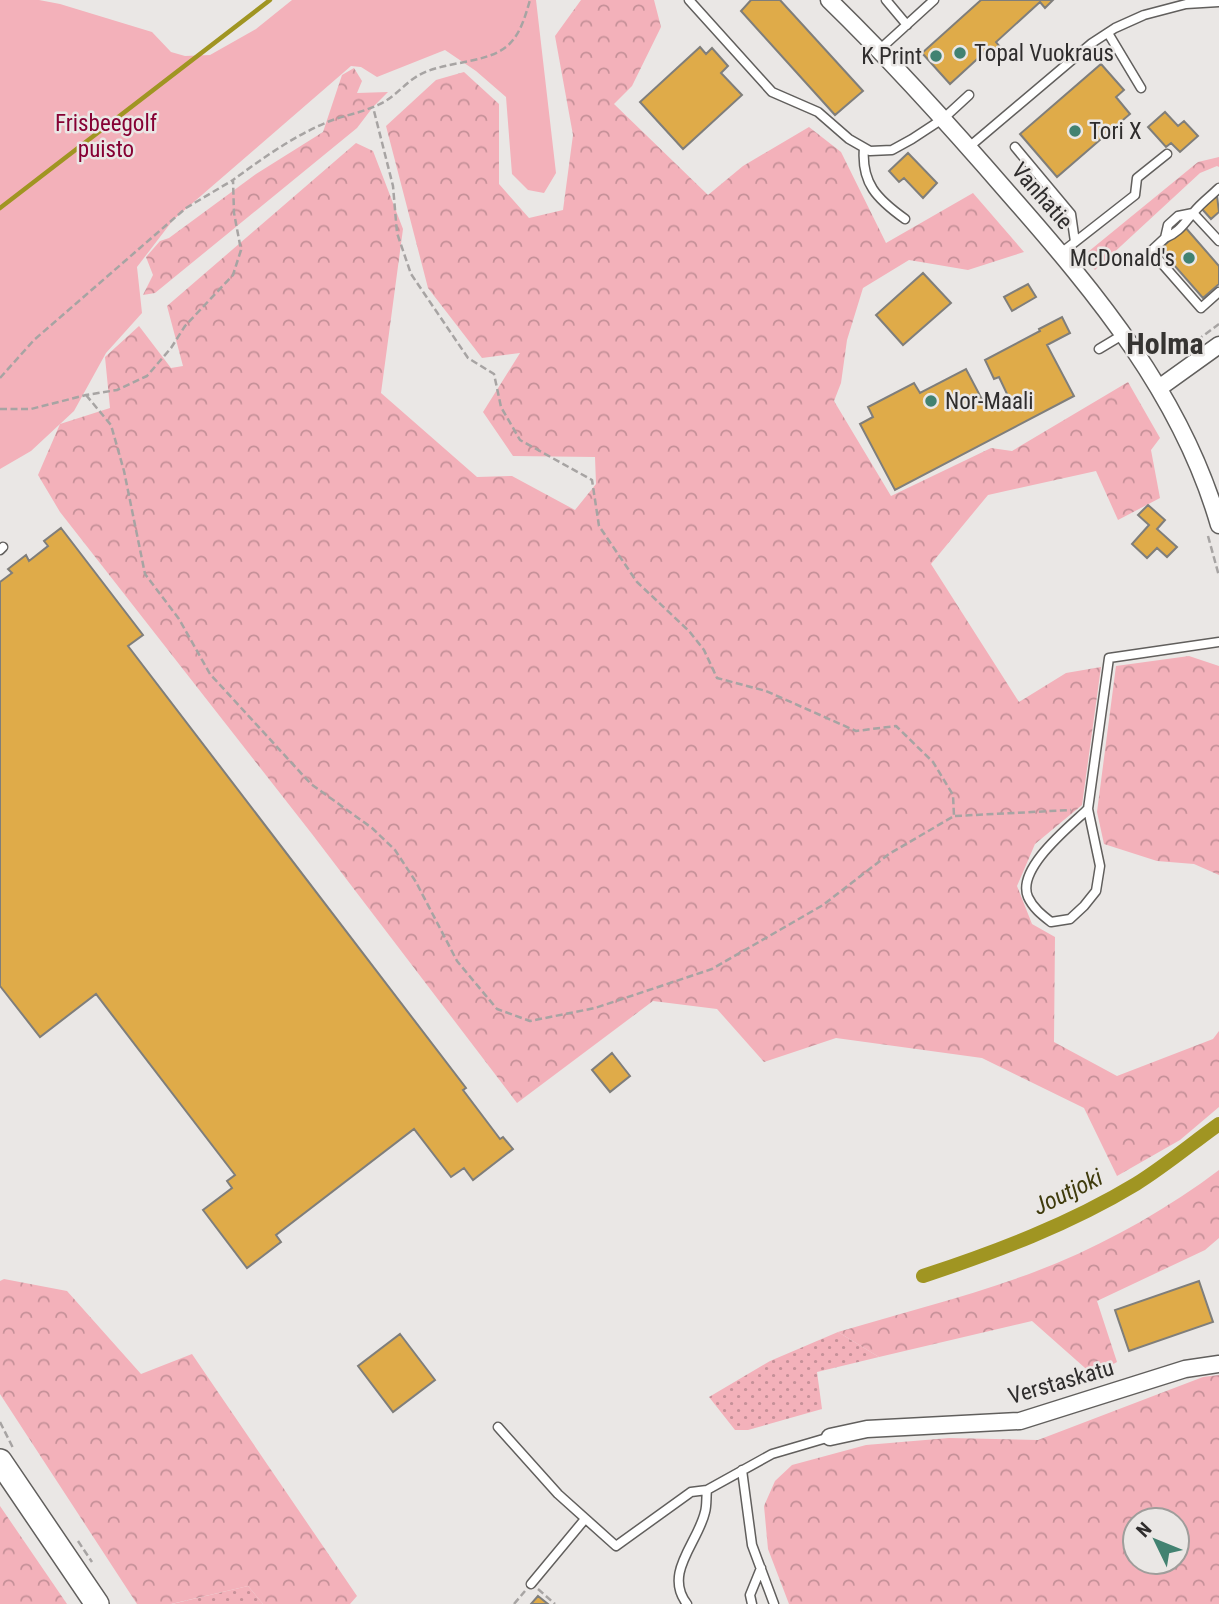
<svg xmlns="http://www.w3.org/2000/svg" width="1219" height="1604" viewBox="0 0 1219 1604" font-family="'Roboto Condensed',sans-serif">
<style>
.grass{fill:url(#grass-dots)}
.forest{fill:url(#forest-crowns);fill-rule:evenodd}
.green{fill:#f3b1ba}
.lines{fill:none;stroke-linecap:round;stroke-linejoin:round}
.stream{stroke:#a09522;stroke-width:4.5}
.canal{stroke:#a09522;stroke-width:14}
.building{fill:#dfab49;stroke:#7f7e7b;stroke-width:2}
.lane-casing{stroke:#615f5d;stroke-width:11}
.street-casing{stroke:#615f5d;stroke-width:19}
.secondary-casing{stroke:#615f5d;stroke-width:26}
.path{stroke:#a7a4a3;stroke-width:2.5;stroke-dasharray:7 3.5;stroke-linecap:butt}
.lane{stroke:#fff;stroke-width:8}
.street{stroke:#fff;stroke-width:16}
.secondary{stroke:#fff;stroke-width:23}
.poi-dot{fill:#428271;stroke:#eae7e5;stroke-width:2.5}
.labels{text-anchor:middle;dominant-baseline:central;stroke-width:5;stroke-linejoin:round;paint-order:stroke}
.poi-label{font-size:23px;fill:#2f2d2d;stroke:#eae7e5;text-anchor:start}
.park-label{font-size:23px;fill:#860134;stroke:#eae7e5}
.street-label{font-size:23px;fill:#2f2d2d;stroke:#eae7e5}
.water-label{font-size:24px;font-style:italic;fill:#3f3b0d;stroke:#eae7e5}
.district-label{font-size:30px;font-weight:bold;fill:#363432;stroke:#eae7e5}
</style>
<defs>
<pattern id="grass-dots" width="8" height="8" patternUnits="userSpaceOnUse" patternTransform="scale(1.75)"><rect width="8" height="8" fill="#f3b1ba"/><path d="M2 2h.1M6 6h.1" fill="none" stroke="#c59098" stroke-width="1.8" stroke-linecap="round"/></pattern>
<pattern id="forest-crowns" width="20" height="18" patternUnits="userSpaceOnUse" patternTransform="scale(1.75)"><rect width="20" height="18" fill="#f3b1ba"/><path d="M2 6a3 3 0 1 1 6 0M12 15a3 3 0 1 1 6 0" fill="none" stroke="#c59098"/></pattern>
</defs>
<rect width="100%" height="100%" fill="#eae7e5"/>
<path class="grass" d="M 838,1332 L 879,1357 L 817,1372 L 822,1409 L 748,1430 L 735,1430 L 709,1397 L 770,1361 Z
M 248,1586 L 263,1604 L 172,1604 Z"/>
<path class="forest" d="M 581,0 L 654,0 L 661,27 L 632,86 L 614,104 L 708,195 L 743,166 L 809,127 L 841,152 L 886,243 L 973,193 L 1024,252 L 968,270 L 909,260 L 863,288 L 847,340 L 841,383 L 834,401 L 891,496 L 991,448 L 1012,451 L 1128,382 L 1160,438 L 1151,450 L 1160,498 L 1118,520 L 1096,471 L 988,495 L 931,564 L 1019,702 L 1066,673 L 1101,667 L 1082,805 L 1035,844 L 1017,886 L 1032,924 L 1055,937 L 1054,1042 L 1117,1076 L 1213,1039 L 1219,1031 L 1219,1107 L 1180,1140 L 1117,1176 L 1084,1108 L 982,1058 L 836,1038 L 764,1062 L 717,1009 L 653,1001 L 517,1103 L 312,834 L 60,512 L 38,475 L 60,424 L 110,408 L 105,357 L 139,326 L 171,368 L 183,366 L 167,306 L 356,143 L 373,151 L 403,229 L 381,393 L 477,477 L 512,476 L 575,510 L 596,484 L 595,457 L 513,456 L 483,412 L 520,353 L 482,358 L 428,288 L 386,126 L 436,80 L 464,72 L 499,104 L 499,184 L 529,218 L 563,210 L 573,135 L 555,36 Z
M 354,68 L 362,81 L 357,93 L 388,92 L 373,107 L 357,128 L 155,293 L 143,295 L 153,275 L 146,257 L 160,241 L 169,238 L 256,174 L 323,132 L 342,75 Z
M 1219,157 L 1219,167 L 1217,166 L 1200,173 L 1095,270 L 1083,256 L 1198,162 Z
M 1189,656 L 1219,666 L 1219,875 L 1194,864 L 1157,861 L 1104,844 L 1097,812 L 1116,666 Z
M 1219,1170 L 1219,1238 L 1205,1250 L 1097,1301 L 1117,1362 L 1093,1375 L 1032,1321 L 879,1357 L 838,1332 C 911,1310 987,1292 1057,1263 C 1114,1239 1170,1207 1219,1170 Z
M 4,1279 L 67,1291 L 141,1374 L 192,1354 L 357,1596 L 350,1604 L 263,1604 L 248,1586 L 171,1604 L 137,1604 L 0,1394 L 0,1281 Z
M 1219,1375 L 1219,1604 L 789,1604 L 768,1549 L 764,1506 L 775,1481 L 792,1465 L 866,1445 L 949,1438 L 1038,1440 L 1203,1377 ZM 1135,1520 L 1177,1520 L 1177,1562 L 1135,1562 Z
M 0,1506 L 67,1604 L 0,1604 Z"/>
<path class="green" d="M 0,0 L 39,0 L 60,4 L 152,32 L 171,52 L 185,56 L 210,55 L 256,29 L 292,0 L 536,0 L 556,173 L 544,193 L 528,190 L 512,174 L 506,97 L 476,71 L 445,50 L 377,77 L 361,67 L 351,66 L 173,220 L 137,267 L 142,313 L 106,353 L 74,411 L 31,451 L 0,469 Z"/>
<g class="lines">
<path class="stream" d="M 0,208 L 270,0"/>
<path class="canal" d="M 923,1276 C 996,1252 1070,1224 1136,1184 C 1165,1166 1191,1144 1219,1124"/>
</g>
<path class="building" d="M 751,0 L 780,0 L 863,91 L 835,115 L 741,11 Z
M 981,0 L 1053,0 L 1045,8 L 1040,2 L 996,42 L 1000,47 L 992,54 L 987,50 L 950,84 L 922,53 Z
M 700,47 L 706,54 L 712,48 L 728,66 L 721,73 L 742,95 L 683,149 L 640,102 Z
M 1101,64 L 1124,90 L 1116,97 L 1130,114 L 1057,177 L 1020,134 Z
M 1165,112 L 1178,126 L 1184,121 L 1198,136 L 1180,152 L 1171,143 L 1166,147 L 1148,127 Z
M 908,153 L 937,183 L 923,198 L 904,178 L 899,182 L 889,171 Z
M 1217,196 L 1219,212 L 1211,219 L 1202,209 Z
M 1185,227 L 1219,266 L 1219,284 L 1203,298 L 1160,249 Z
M 923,273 L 951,303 L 903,345 L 876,315 Z
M 1028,284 L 1036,297 L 1012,311 L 1004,297 Z
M 1062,317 L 1070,333 L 1047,345 L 1074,396 L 895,490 L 860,424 L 873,417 L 868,407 L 914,383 L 920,393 L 966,369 L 986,407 L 1008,396 L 999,377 L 994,379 L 985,360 L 1040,331 L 1039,329 Z
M 1148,505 L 1165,520 L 1157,529 L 1177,547 L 1167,557 L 1157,548 L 1147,558 L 1132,544 L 1149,525 L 1138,515 Z
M 61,528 L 143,635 L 128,646 L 466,1088 L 463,1090 L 500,1139 L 503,1137 L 513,1149 L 473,1180 L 464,1168 L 451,1177 L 414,1129 L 276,1235 L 281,1242 L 247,1268 L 203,1210 L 232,1188 L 227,1181 L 235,1175 L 96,994 L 40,1037 L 0,986 L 0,582 L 12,573 L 8,569 L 26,555 L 29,561 L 48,546 L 44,541 Z
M 612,1053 L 630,1076 L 610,1092 L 592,1070 Z
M 1199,1281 L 1213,1322 L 1129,1351 L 1115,1310 Z
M 400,1334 L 435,1380 L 393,1412 L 358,1366 Z
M 538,1596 L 548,1604 L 531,1604 Z"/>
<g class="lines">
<g class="lane-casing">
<path id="lane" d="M 689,0 L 772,92 L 818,112 L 849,139 L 870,151 L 892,150 L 912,139 L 944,118 L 969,95
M 886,0 L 907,25
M 1108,33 L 1141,88
M 879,50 L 934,0
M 969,147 L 1092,43 L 1115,28 L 1144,15 L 1186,4 L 1219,2
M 1015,147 L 1071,214 L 1075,242
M 864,148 C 861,183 877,199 905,219
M 1193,213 L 1178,216 L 1168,225 L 1165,238 L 1151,251 L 1201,308 L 1219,292
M 1193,213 L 1219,241
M 1165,238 C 1180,232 1184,223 1194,212 C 1201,203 1211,196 1219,188
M 1061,253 L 1135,195 L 1137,178 L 1167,154
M 1099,349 L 1124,334
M 0,550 L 3,547
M 1088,809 C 1069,827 1016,869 1028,897 C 1033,908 1042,915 1051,922 L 1070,919 L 1084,906 L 1096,891 L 1100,866 L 1088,809 L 1109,658 L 1219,642
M 498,1427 L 558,1494 L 616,1546 L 691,1492 L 707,1490 L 772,1454 L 830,1437
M 742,1470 L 752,1545 L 774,1604
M 531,1584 L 585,1519
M 687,1604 C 663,1573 698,1543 705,1512 C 707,1505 706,1497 707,1490
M 752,1604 L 750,1595 L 761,1568"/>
</g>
<g class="street-casing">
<path id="street" d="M 829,0 C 893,62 952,128 1010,195 C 1097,294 1182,396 1219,525
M 1159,388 L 1219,345
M 830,1437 L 867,1429 L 1020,1421 L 1185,1369 L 1219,1364"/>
</g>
<g class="secondary-casing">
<path id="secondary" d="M 0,1461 L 97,1604"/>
</g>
<path class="path" d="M 1180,353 L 1219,324
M 0,378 L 34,340 L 186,208 L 233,180
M 86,395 L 111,425 L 124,471 L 145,574 L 179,619 L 210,674 L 311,784 L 372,828 L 395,850 L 416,882 L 457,961 L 497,1009 L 530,1021 L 595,1008 L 712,969 L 823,905 L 889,854 L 954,816 L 953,795 L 933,762 L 896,726 L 856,731 L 766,691 L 717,678 L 704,650 L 689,631 L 637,582 L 599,526 L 592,480 L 520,440 L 501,407 L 494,374 L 468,358 L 411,274 L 397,233 L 393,186 L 373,107
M 0,409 L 31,409 L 86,395 L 117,390 L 147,376 L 171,348 L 185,326 L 233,275 L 241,250 L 234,213 L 233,180 C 263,158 295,135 330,121 C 346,115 364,112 380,104 C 395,97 405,83 419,75 C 445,61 484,64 506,47 C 520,36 525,17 530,0
M 1208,536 L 1219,576
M 955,816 L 1071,810
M 0,1422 L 14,1450
M 78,1541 L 92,1562
M 538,1589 L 555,1604
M 514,1604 L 525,1591"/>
<use href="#lane" class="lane"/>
<use href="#street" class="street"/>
<use href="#secondary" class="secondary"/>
</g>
<g class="poi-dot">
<circle cx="960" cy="53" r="7"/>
<circle cx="936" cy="56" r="7"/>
<circle cx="1075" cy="131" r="7"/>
<circle cx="1189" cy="258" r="7"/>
<circle cx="931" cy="401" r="7"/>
</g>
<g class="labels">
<g class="poi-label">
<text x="974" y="53">Topal Vuokraus</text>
<text x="922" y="56" text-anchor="end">K Print</text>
<text x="1089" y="131">Tori X</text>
<text x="1175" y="258" text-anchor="end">McDonald's</text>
<text x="945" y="401">Nor-Maali</text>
</g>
<g class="park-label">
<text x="106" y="123">Frisbeegolf<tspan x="106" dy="26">puisto</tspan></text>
</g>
<g class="street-label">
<text transform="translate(1042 196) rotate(49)">Vanhatie</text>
<text transform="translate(1061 1382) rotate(-16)">Verstaskatu</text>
</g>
<g class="water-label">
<text transform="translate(1068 1192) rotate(-26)">Joutjoki</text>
</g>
<g class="district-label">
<text x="1165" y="343">Holma</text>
</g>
</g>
<g transform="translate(1156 1541) rotate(313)"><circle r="33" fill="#eae7e5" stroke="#9f9d9b" stroke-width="2"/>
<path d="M0-5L12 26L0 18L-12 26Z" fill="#428271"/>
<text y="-10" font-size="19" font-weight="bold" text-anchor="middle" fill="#2f2d2d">N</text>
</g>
</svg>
